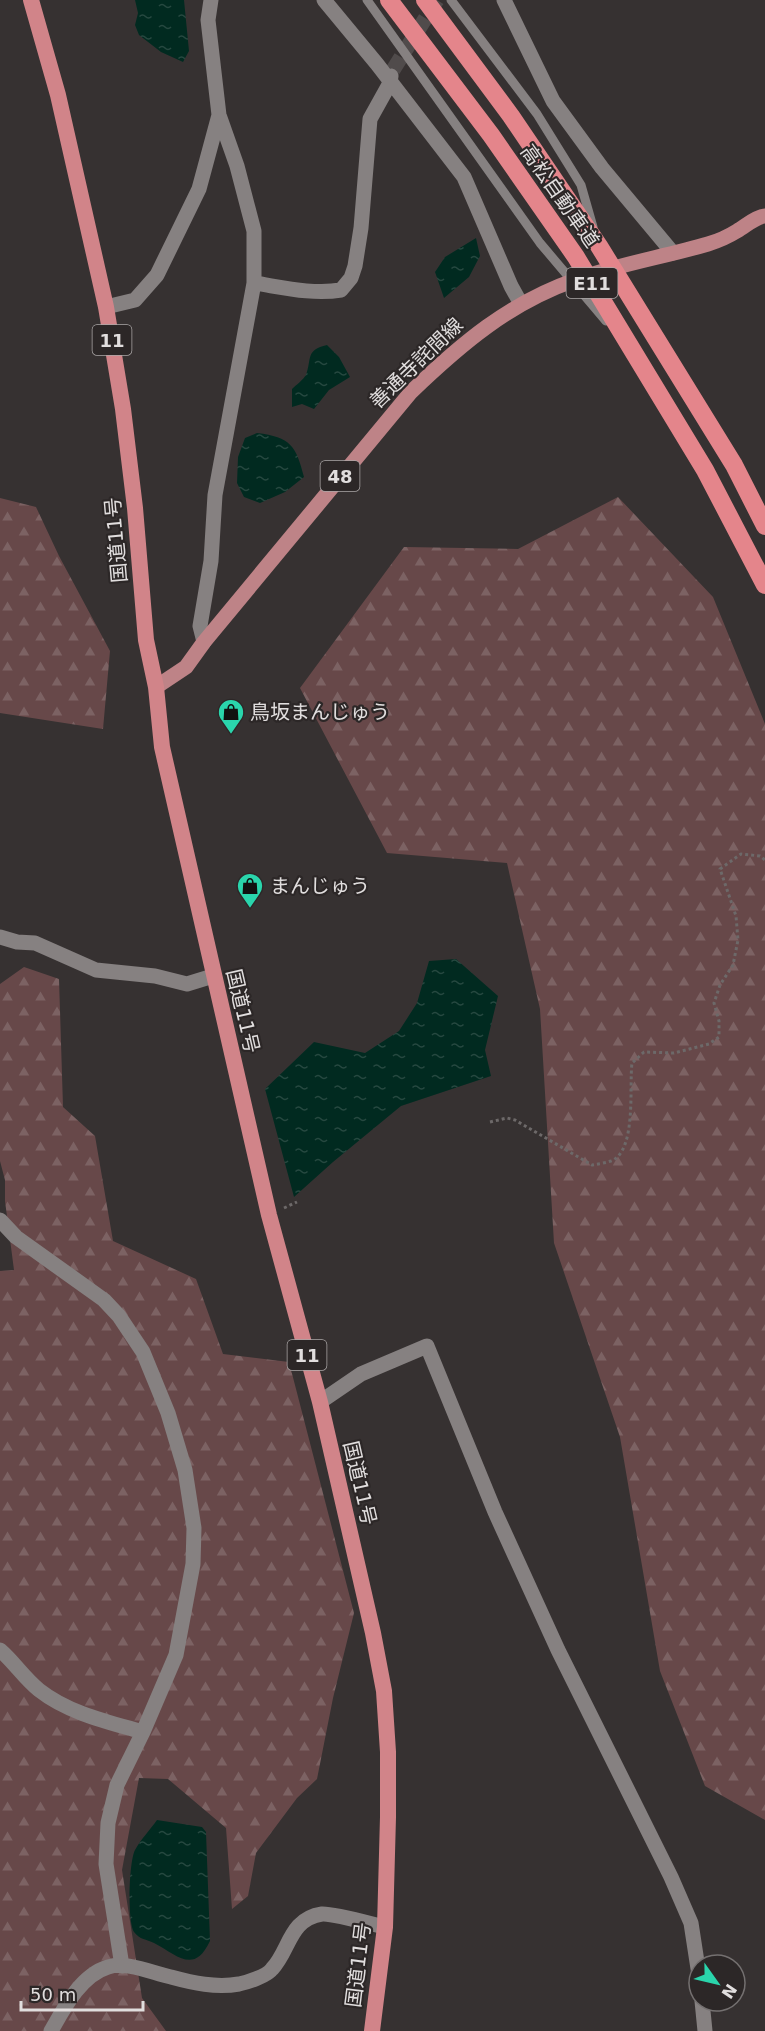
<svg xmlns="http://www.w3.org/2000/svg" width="765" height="2031" viewBox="0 0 765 2031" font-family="'DejaVu Sans','Noto Sans JP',sans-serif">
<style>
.forest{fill:url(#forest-firs)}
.water{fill:url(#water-ripples)}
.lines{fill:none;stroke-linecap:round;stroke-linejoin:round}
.minor-tunnel{stroke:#504b4b;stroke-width:15;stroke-dasharray:15 8;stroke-linecap:butt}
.path{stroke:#6d6969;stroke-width:3;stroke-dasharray:3 3;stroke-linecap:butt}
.service{stroke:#868181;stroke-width:9}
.minor{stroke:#868181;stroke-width:15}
.primary{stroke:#be8387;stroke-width:15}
.trunk{stroke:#d18489;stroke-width:16}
.motorway{stroke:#e4858b;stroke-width:18}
.labels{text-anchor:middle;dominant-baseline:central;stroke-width:4.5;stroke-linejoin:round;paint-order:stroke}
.shield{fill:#2c2727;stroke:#aba7a7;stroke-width:1.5}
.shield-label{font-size:18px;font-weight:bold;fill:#e1dede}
.street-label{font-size:20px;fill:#e1dede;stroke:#2c2727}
.poi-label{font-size:20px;fill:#e1dede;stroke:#2c2727;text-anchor:start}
</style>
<defs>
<pattern id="forest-firs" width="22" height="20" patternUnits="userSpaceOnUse" patternTransform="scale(1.5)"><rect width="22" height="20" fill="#674849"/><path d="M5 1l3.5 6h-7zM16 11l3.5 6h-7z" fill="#7c6263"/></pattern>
<pattern id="water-ripples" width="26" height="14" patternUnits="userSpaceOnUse" patternTransform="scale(1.5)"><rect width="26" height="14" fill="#012a20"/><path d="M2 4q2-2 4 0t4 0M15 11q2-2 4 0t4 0" fill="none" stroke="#264840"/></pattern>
</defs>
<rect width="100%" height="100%" fill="#363131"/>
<path class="forest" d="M 618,497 L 713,597 L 765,724 L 765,1820 L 705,1786 L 660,1671 L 620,1437 L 554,1243 L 540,1009 L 507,863 L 387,853 L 300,688 L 404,547 L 518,549 Z
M 0,498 L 36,507 L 59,556 L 110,651 L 103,729 L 0,713 Z
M 24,967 L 59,979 L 63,1107 L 95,1136 L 113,1241 L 196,1279 L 223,1354 L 289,1362 L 354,1613 L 333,1698 L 317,1779 L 297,1798 L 256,1853 L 248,1896 L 232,1909 L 226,1828 L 168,1779 L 139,1778 L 122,1870 L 142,1998 L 166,2031 L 0,2031 L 0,1271 L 14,1270 L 5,1201 L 5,1180 L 0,1161 L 0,984 Z"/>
<path class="water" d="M 135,0 L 184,0 L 189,51 L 183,62 L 161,52 L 139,35 L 135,25 L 138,13 Z
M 476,238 L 480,256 L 469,277 L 444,298 L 435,272 L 445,257 Z
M 327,345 L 339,357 L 350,377 L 329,390 L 314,409 L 302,404 L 292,407 L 292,389 C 296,385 303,380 306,375 C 312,359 305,350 327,345 Z
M 257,433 C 291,437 296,446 304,477 L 285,492 L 260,503 L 244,497 L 237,483 L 238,457 L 245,438 Z
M 456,959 L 498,996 L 485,1050 L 491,1076 L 401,1106 L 333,1162 L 294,1197 L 265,1089 L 314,1042 L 365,1053 L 399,1031 L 417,1003 L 429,961 Z
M 157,1820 L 202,1827 L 206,1832 L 210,1941 C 194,1975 177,1955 154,1943 C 146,1939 140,1940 134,1932 C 127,1922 129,1861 135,1850 C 141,1839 150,1830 157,1820 Z"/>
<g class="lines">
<path class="minor-tunnel" d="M 393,70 L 437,0"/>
<path class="path" d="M 490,1122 L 507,1118 L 515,1120 L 592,1165 C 598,1164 605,1163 611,1161 C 637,1151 629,1086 632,1063 L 644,1052 L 674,1053 L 709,1044 L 719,1037 L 719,1021 L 714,1003 L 720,985 L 733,965 L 738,940 L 736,916 L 720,869 L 741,854 L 760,856 L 765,860
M 284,1208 L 297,1202"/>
<path class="service" d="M 367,0 L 540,243 L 606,321
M 451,0 L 537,114 L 581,185 L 593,227"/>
<path class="minor" d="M 324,0 L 377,64 L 464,177 L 511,286 L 521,304
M 504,0 L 553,101 L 602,168 L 673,253
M 254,283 C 281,287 313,295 341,290 L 351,278 L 355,266 L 361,228 L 370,119 L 390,83 L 391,76
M 106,307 L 135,300 L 157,275 L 199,189 L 219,115
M 204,642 L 200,626 L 211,561 L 215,495 L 254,283 L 254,231 L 237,166 L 219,115 L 208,20 L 211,0
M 0,937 L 17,942 L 35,943 L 96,970 L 155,976 L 187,984 L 213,976
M 0,1220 L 16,1237 L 104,1300 L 119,1316 L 143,1352 L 168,1413 L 185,1470 L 194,1528 L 193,1564 L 176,1655 L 143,1732 L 117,1785 L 108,1823 L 106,1864 L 122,1966
M 320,1402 L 361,1374 L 427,1346 L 495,1512 L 558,1650 L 671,1877 L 691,1923 L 699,1975
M 0,1650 C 14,1662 24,1678 39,1690 C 68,1713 108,1722 143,1732
M 702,2001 L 705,2031
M 51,2031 C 64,2008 81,1975 108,1967 C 127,1961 152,1973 171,1977 C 193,1983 216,1988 239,1984 C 248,1982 267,1976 272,1969 C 290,1950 289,1919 322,1914 C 332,1913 372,1924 385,1927"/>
<path class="primary" d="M 156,687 L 186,667 L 204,642 L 411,392 C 461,344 509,303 575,280 C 619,264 664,257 708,244 C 718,241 729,236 737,231 C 746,226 755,217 765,216"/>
<path class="trunk" d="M 31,0 L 58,95 L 106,307 L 123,409 L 135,508 L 146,640 L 156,687 L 162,747 L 269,1215 L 320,1402 L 373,1633 L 384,1691 L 388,1752 L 388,1817 L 385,1927 L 372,2031"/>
<path class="motorway" d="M 389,0 L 491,135 L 576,257 L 705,470 L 765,585
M 425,0 L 511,116 L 599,246 L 734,465 L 765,526"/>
</g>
<defs>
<g id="shop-pin" transform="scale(1.35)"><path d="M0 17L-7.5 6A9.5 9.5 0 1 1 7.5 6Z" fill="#2ad5ac" stroke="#2c2727"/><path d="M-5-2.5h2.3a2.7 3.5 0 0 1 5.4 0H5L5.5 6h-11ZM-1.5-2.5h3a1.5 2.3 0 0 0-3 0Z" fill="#111"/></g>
</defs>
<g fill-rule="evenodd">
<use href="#shop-pin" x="231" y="712"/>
<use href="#shop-pin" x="250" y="886"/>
</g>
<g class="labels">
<g class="shield">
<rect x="566.5" y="268" width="51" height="30" rx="4.5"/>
<rect x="92.5" y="325" width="39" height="30" rx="4.5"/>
<rect x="320.5" y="461" width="39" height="30" rx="4.5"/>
<rect x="287.5" y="1340" width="39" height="30" rx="4.5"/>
</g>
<g class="shield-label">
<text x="592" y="283">E11</text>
<text x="112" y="340">11</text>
<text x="340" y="476">48</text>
<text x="307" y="1355">11</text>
</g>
<g class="street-label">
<text transform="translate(560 196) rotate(55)">高松自動車道</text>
<text transform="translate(416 363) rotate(-44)">善通寺詫間線</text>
<text transform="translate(116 540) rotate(-95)">国道11号</text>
<text transform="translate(243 1011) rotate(77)">国道11号</text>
<text transform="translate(360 1483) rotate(77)">国道11号</text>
<text transform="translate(358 1965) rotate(-83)">国道11号</text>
</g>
<g class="poi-label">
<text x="250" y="712">鳥坂まんじゅう</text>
<text x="270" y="886">まんじゅう</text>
</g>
</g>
<g transform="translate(717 1983) rotate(124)"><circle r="28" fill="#2c2727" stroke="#747070" stroke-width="1.5"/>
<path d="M0-4.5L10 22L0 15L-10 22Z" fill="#2ad5ac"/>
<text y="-9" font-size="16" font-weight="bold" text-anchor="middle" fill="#e1dede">N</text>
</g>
<path d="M21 2001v9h122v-9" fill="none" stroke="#e1dede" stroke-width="3"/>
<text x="30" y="2001" font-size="18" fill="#e1dede" stroke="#2c2727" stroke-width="4.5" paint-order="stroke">50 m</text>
</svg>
